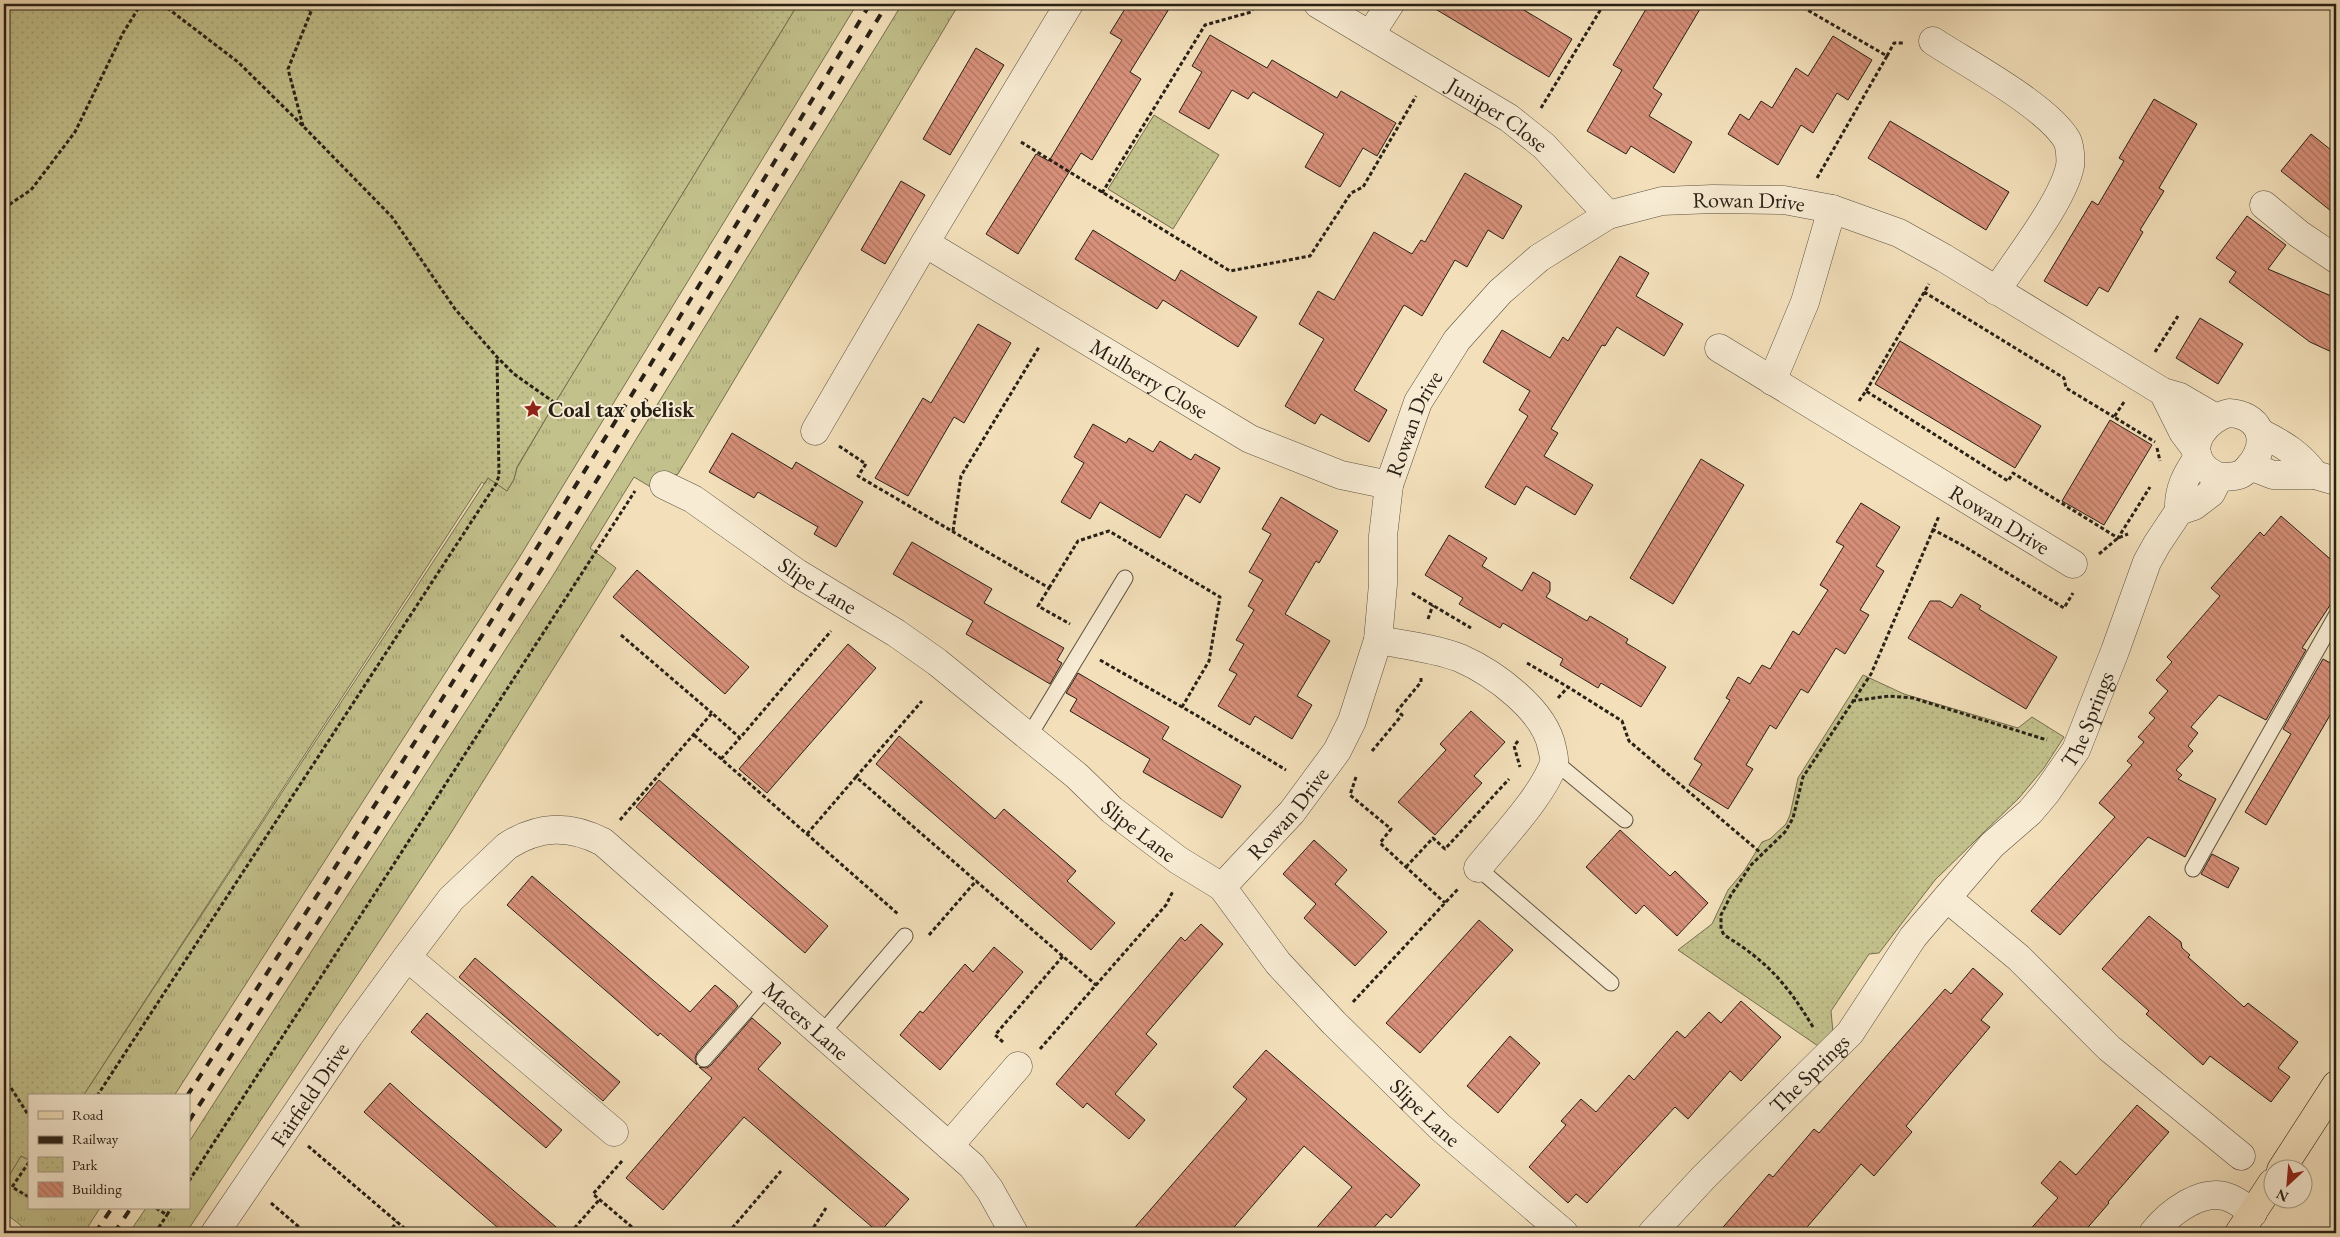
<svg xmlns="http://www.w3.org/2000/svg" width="2340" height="1237" viewBox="0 0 2340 1237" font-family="'EB Garamond',serif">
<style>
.grass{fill:url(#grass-tufts);stroke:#767050}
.park{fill:url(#park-dots);stroke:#767050}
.building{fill:url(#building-back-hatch);stroke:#292016}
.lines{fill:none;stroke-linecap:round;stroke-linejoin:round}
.lane-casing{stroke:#5c503f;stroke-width:17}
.street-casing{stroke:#5c503f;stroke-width:29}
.primary-casing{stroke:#292016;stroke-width:29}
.path{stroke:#292016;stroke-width:3;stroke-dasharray:4 2.5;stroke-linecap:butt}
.lane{stroke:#f7ebd3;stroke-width:15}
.street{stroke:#f7ebd3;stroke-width:28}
.primary{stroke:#f3e0bb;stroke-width:28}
.rail{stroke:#292016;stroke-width:4;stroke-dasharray:9 9;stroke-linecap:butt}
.labels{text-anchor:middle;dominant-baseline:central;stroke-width:4;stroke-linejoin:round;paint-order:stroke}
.street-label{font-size:22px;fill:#292016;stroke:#f7ebd3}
.poi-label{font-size:22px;font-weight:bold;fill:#292016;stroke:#f7ebd3;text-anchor:start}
</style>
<defs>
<pattern id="grass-tufts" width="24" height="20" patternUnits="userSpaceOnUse" patternTransform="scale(1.25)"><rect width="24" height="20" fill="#c2c08b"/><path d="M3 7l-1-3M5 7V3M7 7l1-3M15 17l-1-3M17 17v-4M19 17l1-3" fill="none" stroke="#a7a577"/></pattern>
<pattern id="park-dots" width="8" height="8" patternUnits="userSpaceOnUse" patternTransform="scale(1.25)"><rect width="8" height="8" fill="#c2c08b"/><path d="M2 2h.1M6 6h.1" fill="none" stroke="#a7a577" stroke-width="1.8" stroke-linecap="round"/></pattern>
<pattern id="building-back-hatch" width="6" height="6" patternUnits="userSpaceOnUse" patternTransform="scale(1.25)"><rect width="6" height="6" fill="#d8907a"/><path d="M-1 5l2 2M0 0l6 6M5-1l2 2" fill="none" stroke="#af7563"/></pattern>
</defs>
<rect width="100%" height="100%" fill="#f3e0bb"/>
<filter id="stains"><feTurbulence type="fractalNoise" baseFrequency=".004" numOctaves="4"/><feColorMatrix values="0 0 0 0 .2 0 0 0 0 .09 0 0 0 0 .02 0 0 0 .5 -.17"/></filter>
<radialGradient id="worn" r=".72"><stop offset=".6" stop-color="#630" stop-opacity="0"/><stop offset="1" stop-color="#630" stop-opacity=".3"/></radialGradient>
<path class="grass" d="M 798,4 L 857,4 L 519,558 L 174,1096 L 83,1096 L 488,478 L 507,491 L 514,479 L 517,468 L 555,403 Z
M 902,4 L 959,4 L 678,474 L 669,477 L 659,492 L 634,477 L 590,548 L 616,568 L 449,836 L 186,1233 L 129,1233 L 146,1208 L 189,1208 L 189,1142 L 552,577 Z
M 21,1156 L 29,1160 L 29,1208 L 100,1208 L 84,1233 L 21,1233 L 24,1228 L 4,1212 L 4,1184 Z"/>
<path class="park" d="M 4,4 L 798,4 L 555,403 L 517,467 L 514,479 L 507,491 L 488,478 L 484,484 L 482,482 L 83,1096 L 29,1096 L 29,1160 L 21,1156 L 4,1184 Z
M 1154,115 L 1219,155 L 1173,229 L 1108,189 Z
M 1863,675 L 1904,694 L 2018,728 L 2032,717 L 2064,737 L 2044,768 L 2019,798 L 1935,880 L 1879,953 L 1869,954 L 1831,1011 L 1833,1032 L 1818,1046 L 1678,950 L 1712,924 L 1728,890 L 1744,871 L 1762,842 L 1770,839 L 1786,824 L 1790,815 L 1798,778 Z"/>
<path class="building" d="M 1128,4 L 1172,4 L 1130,72 L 1141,79 L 1092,160 L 1081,153 L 1018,254 L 986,234 L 1036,154 L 1049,161 L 1122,40 L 1110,33 Z
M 1427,4 L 1514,4 L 1572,39 L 1549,77 Z
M 1649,4 L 1703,4 L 1653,88 L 1662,94 L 1649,116 L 1692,142 L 1674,173 L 1631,146 L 1626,154 L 1587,131 L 1622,70 L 1613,65 Z
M 1210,35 L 1267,68 L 1272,60 L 1337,98 L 1341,91 L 1396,123 L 1377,156 L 1363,148 L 1340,187 L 1305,167 L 1324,134 L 1253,92 L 1248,99 L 1232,90 L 1209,129 L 1179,112 L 1202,72 L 1192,66 Z
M 1833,36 L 1872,60 L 1848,100 L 1837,93 L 1813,133 L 1801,125 L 1778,165 L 1728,134 L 1740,114 L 1749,120 L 1761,101 L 1772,108 L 1796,68 L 1808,76 Z
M 976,48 L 1004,65 L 950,155 L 923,139 Z
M 2154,99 L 2197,124 L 2159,188 L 2164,191 L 2140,230 L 2143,232 L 2108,292 L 2099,287 L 2087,306 L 2044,281 L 2092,201 L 2098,205 L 2124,161 L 2119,158 Z
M 1890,121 L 2009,192 L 1986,230 L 1868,158 Z
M 2311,134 L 2336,154 L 2336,215 L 2281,171 Z
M 1465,173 L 1522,206 L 1503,239 L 1488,230 L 1467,267 L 1455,260 L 1422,316 L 1404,305 L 1354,390 L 1387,410 L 1369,442 L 1321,414 L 1315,424 L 1285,406 L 1324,339 L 1299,324 L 1318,291 L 1334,300 L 1374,232 L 1412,254 L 1421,240 L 1425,242 Z
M 901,181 L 925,195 L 885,264 L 861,250 Z
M 2247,216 L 2286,245 L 2268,269 L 2336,298 L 2336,354 L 2310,342 L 2229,282 L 2236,272 L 2216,258 Z
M 1093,230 L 1175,281 L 1181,270 L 1257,317 L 1238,347 L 1163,300 L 1157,309 L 1075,259 Z
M 1620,256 L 1649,273 L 1636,296 L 1683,324 L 1664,356 L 1617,327 L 1605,346 L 1602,345 L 1551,429 L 1558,433 L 1544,456 L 1593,485 L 1575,515 L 1526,486 L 1515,505 L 1485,487 L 1528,416 L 1519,410 L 1530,391 L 1483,362 L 1502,330 L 1550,358 L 1563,337 L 1568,341 Z
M 2200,318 L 2243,344 L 2218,384 L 2176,358 Z
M 978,324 L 1011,343 L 964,423 L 954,417 L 908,496 L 875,478 L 923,398 L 931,403 Z
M 1900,341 L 2041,426 L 2015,468 L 1875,384 Z
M 2110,420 L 2152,445 L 2104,525 L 2062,501 Z
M 1093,424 L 1126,443 L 1129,438 L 1153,452 L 1160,441 L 1191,460 L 1195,454 L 1220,468 L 1200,503 L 1186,494 L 1160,538 L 1100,502 L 1090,519 L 1061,502 L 1084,463 L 1074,457 Z
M 732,433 L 792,469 L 796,462 L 863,502 L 836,547 L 814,534 L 818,527 L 758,492 L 754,498 L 709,472 Z
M 1701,459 L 1744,485 L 1673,604 L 1630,578 Z
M 1281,497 L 1338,531 L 1319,563 L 1316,561 L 1285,614 L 1330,641 L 1297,696 L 1312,705 L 1292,739 L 1255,716 L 1250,725 L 1218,706 L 1237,674 L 1229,670 L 1244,644 L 1236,640 L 1254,610 L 1248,606 L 1263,580 L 1249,572 L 1271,534 L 1262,529 Z
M 1861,503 L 1900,527 L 1876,566 L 1884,571 L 1860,610 L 1869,615 L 1845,654 L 1836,648 L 1808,693 L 1801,689 L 1776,729 L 1770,725 L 1746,765 L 1753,769 L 1728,809 L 1689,785 L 1702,764 L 1694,759 L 1730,700 L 1726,698 L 1738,677 L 1750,684 L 1762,665 L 1770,669 L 1793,631 L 1799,635 L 1828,590 L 1820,585 L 1844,546 L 1836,542 Z
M 2281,516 L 2336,564 L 2336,596 L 2302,648 L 2306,650 L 2266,720 L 2219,695 L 2191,727 L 2198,733 L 2188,746 L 2193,751 L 2176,770 L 2182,775 L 2178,779 L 2216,799 L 2185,857 L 2148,837 L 2060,935 L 2031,911 L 2115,817 L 2099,803 L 2132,765 L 2127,761 L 2144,742 L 2138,737 L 2155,718 L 2149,713 L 2168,691 L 2156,680 L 2172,662 L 2167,657 L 2220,596 L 2211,588 L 2260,532 L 2264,536 Z
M 1449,535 L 1487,558 L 1482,566 L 1522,591 L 1533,572 L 1550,582 L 1550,591 L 1546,597 L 1587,621 L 1590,616 L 1628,639 L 1626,643 L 1666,667 L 1641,707 L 1601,683 L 1598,688 L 1560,665 L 1563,659 L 1503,623 L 1500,628 L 1459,604 L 1463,598 L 1425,575 Z
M 912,542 L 992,589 L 984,603 L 1064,648 L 1057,660 L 1062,663 L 1050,684 L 966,634 L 973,621 L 893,574 Z
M 637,570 L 749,667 L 725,694 L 613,597 Z
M 1961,594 L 1981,606 L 1979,609 L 2057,657 L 2026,709 L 1908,638 L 1930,601 L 1940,601 L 1952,608 Z
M 848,644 L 876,668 L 767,793 L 739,769 Z
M 2323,659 L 2336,666 L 2336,705 L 2266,825 L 2245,812 L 2291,734 L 2283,729 Z
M 1078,673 L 1169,727 L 1162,739 L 1241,786 L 1222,818 L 1143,772 L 1150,759 L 1070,711 L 1077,699 L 1066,693 Z
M 1471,711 L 1505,742 L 1474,776 L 1482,783 L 1435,835 L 1398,802 L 1446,750 L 1440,744 Z
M 899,736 L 995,819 L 1004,809 L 1076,871 L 1067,881 L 1115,923 L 1091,950 L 876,764 Z
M 659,780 L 828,926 L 805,953 L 636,807 Z
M 1620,830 L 1670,876 L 1675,871 L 1708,903 L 1677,936 L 1644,905 L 1636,914 L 1586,867 Z
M 1314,840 L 1347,870 L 1335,884 L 1387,932 L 1355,966 L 1304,918 L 1316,904 L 1283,874 Z
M 2212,854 L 2239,868 L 2228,888 L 2201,874 Z
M 532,876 L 690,1012 L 715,985 L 734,1001 L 738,1006 L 697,1053 L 695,1058 L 697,1065 L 660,1033 L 658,1036 L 507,905 Z
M 2149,916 L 2181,942 L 2182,948 L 2190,955 L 2188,957 L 2244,1007 L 2248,1003 L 2298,1042 L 2278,1068 L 2290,1077 L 2271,1102 L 2210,1056 L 2203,1065 L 2146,1014 L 2149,1011 L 2102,969 Z
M 1479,920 L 1513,950 L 1420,1053 L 1386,1023 Z
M 1201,924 L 1223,944 L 1146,1034 L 1157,1044 L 1115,1094 L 1145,1120 L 1129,1139 L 1087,1103 L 1083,1108 L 1056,1084 L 1181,937 L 1185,941 Z
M 994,947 L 1023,972 L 940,1070 L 900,1035 L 920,1011 L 923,1013 L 965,964 L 973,972 Z
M 475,958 L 620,1082 L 603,1101 L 459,977 Z
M 1973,968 L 2003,994 L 1981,1020 L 1990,1027 L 1906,1126 L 1912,1132 L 1874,1176 L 1861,1164 L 1802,1233 L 1718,1233 L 1769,1174 L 1773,1177 L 1814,1129 L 1819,1133 L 1945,989 L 1951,994 Z
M 1741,1001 L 1781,1037 L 1741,1081 L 1730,1071 L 1688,1119 L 1675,1107 L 1587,1203 L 1576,1194 L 1568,1203 L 1529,1167 L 1566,1125 L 1561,1121 L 1581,1099 L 1596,1112 L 1629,1075 L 1634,1080 L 1677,1031 L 1685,1038 L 1709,1012 L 1721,1023 Z
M 427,1013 L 562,1130 L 546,1148 L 411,1032 Z
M 752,1018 L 781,1043 L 758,1069 L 909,1199 L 879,1233 L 744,1117 L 663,1210 L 626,1178 L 712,1078 L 699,1067 L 707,1068 L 711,1065 Z
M 1510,1036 L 1540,1063 L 1498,1113 L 1467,1086 Z
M 1266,1050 L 1420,1185 L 1391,1218 L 1386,1214 L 1369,1233 L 1312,1233 L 1352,1187 L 1304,1146 L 1229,1233 L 1130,1233 L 1247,1099 L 1233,1087 Z
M 390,1083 L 414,1105 L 563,1233 L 504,1233 L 389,1134 L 364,1112 Z
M 2137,1105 L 2169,1132 L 2108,1202 L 2109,1203 L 2083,1233 L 2027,1233 L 2058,1198 L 2041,1183 L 2060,1161 L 2076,1175 Z"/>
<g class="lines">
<g class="lane-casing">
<path id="lane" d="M 1029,736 L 1125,578
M 1554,761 L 1625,820
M 1478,868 L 1611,983
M 2193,869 L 2336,616
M 822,1033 L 905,936
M 704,1059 L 768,986"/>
</g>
<g class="street-casing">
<g id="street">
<path id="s1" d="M 1318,4 L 1509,118 L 1544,146 L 1608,215"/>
<path d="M 1370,35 L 1390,4"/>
<path d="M 1933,41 C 1968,64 2047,106 2067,140 C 2070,146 2071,160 2070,166 C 2063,201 2017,259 1996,291"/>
<path d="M 2264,205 L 2299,234 L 2336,259"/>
<path id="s2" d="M 925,243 L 1250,439 L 1341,475 L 1389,485"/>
<path id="s3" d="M 1719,348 L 2073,564"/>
<path d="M 1772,381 L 1805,302 L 1832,209"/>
<path d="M 2163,392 L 2183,432 L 2195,448"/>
<path d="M 2229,413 C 2259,415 2269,438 2253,462 C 2249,467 2245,473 2239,475 C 2233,477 2225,477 2219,477 C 2213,474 2207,471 2203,466 C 2184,445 2208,418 2229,413 Z"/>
<path d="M 815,431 L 925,243 L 1069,4"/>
<path d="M 2261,433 C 2283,444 2301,455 2315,475"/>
<path d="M 2250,466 L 2273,475 L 2315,475 L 2336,481"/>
<path id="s4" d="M 664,485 L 693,499 L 797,573 L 896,633 L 937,662 L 1077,776 L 1112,810 L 1178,860 L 1222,887 L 1278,963 L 1334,1023 L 1440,1127 L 1564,1233"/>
<path d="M 2179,511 C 2178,489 2186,475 2198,457"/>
<path d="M 1378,640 C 1405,645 1434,648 1460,658 C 1494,673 1545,710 1552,748 C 1553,753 1555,759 1554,763 C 1542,797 1501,839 1478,868"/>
<path id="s5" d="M 1222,887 L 1292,812 L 1337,751 L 1352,721 L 1378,640 L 1383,584 L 1383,536 L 1389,485 L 1418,402 L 1457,340 L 1500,292 L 1539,258 L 1608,215 L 1662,201 L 1713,199 L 1784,200 L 1832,209 L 1899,233 L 1944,258 L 2163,392 L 2180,397 L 2216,418"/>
<path d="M 1947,898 L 2019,958 L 2109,1048 L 2241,1156"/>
<path d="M 407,957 L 614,1132"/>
<path d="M 949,1146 L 1018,1066"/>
<path id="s6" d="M 215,1233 L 349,1036 L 407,957 L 451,899 L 507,846 C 540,825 570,825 603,842 L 972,1166 L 990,1190 L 1014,1233"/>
<path id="s7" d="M 1652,1233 L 1704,1177 L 1850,1033 L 1913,937 L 1992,845 L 2030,812 L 2046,793 L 2076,750 L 2115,651 L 2147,562 L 2157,544 L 2179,511 L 2194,506 L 2211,493 L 2219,477"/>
<path d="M 2153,1233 C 2169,1213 2203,1186 2230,1198 C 2238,1201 2246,1208 2253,1213"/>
</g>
</g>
<g class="primary-casing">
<path id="primary" d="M 2281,1170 L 2336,1085
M 2239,1233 L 2272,1183"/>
</g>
<path class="path" d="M 162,4 L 238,62 L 303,126 L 392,217 L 455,309 L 497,357 L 514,374 L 555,403
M 307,4 L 309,11
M 1797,4 L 1887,56 L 1817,178
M 1887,56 L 1894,43 L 1904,43
M 1541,108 L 1604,4
M 303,126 L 288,69 L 314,4
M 1021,142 L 1230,271 L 1310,256 L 1351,193 L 1363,187 L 1416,96
M 1102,193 L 1205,25 L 1251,12 L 1255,4
M 4,208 L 31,190 L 75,132 L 123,33 L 141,4
M 1924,292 L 2064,378 L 2066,388 L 2114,417
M 2155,352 L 2178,316
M 1866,391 L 1929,284
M 1859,401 L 1866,391 L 2008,481 L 2013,473 L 2118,538 L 2150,487
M 2124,402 L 2114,417 L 2155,442
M 839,446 L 866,464 L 858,476 L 1049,588 L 1038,606 L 1070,624
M 2157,448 L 2160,461
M 1932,529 L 1962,545 L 2064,608 L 2073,593
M 953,531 L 961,476 L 1039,347
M 2099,554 L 2118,538 L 2128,534
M 1049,588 L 1078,541 L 1109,531 L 1220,597 L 1209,661 L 1182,707
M 1412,593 L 1471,628
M 1428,619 L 1433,605
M 621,635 L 712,713
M 1100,660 L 1196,715 L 1286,770
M 1527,663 L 1568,687
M 1558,698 L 1568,687 L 1622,721 L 1629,741 L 1761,853
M 1852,701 L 1889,696 L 1913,698 L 2047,740
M 694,735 L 898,914
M 1518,741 L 1514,746 L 1520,767
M 1372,751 L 1402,715 L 1397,711 L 1421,682 L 1421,677
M 721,759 L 740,738
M 856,777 L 922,701
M 1356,777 L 1350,795 L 1391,829 L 1380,843 L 1445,903
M 620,820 L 712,713 L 740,738 L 831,631
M 807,834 L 856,777 L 976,881
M 1406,867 L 1433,838 L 1445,849 L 1509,779
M 929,935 L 976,881 L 1096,985
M 1353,1002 L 1458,889
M 1813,1027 C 1787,984 1767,961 1724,935 L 1721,929 L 1721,915 L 1731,895 L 1751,865 L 1785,832 L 1793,818 L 1803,777 L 1871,674 L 1939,516
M 1003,1042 L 995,1035 L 1063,956
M 1040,1049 L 1166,905 L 1173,891
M 4,1077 L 29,1116
M 97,1096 L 496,484 L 499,476 L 497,357
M 308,1146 L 410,1233
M 622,1161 L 593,1194 L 639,1233
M 29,1162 L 12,1187 L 29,1197
M 189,1181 L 635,491
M 271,1203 L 306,1233
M 156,1208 L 167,1215 L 171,1208
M 155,1233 L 167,1215
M 388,1233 L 397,1222
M 570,1233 L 600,1199
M 728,1233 L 781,1171
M 810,1233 L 826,1208"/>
<use href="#lane" class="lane"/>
<use href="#street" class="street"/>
<use href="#primary" class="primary"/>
<path class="rail" d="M 187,1096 C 422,737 648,372 870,4
M 189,1121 L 434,742 L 615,451 L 887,4
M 95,1233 L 112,1208
M 114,1233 L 131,1208"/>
</g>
<defs>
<g id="sight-bare" transform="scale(1.5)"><path d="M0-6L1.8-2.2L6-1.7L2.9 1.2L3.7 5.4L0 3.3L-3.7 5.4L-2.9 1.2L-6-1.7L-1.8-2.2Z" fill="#8f2418" stroke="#f7ebd3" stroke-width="2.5" paint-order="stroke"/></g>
</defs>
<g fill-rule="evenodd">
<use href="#sight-bare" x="533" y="409"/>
</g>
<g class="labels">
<g class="street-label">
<text stroke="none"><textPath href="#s1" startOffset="211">Juniper Close</textPath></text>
<text stroke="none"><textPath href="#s5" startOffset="954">Rowan Drive</textPath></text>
<text stroke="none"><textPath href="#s2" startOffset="262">Mulberry Close</textPath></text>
<text stroke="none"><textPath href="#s5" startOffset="519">Rowan Drive</textPath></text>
<text stroke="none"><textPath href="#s3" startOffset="329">Rowan Drive</textPath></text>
<text stroke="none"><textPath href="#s4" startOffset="184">Slipe Lane</textPath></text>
<text stroke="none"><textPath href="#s7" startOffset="678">The Springs</textPath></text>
<text stroke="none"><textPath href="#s5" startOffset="99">Rowan Drive</textPath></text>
<text stroke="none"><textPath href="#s4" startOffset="589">Slipe Lane</textPath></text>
<text stroke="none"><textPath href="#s6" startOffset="858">Macers Lane</textPath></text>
<text stroke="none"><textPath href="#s7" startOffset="224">The Springs</textPath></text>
<text stroke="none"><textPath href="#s6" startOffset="168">Fairfield Drive</textPath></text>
<text stroke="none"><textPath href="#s4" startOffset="994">Slipe Lane</textPath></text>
</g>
<g class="poi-label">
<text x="548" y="409">Coal tax obelisk</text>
</g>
</g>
<rect width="2340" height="1237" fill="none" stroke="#f3e0bb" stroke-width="20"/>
<rect x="5" y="5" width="2330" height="1227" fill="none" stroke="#292016" stroke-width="2.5"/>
<rect x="10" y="10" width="2320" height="1217" fill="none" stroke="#292016"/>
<rect x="28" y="1094" width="162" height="115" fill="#f7ebd3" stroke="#a59a87"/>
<rect x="38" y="1111" width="25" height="8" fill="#f3e0bb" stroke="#a59a87"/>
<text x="72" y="1120" font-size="15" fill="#292016">Road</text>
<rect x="38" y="1136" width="25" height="8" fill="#292016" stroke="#a59a87"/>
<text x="72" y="1144" font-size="15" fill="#292016">Railway</text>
<rect x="38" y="1157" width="25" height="15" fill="url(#park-dots)" stroke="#a59a87"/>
<text x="72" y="1170" font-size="15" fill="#292016">Park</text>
<rect x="38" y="1182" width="25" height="15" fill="url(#building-back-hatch)" stroke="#a59a87"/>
<text x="72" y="1194" font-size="15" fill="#292016">Building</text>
<g transform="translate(2288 1184) rotate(206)"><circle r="24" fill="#f7ebd3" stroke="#a59a87"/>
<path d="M0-4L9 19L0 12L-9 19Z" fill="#8f2418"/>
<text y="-8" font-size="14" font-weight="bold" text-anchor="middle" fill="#292016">N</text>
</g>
<rect width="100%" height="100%" filter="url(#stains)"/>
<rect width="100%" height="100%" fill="url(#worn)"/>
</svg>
